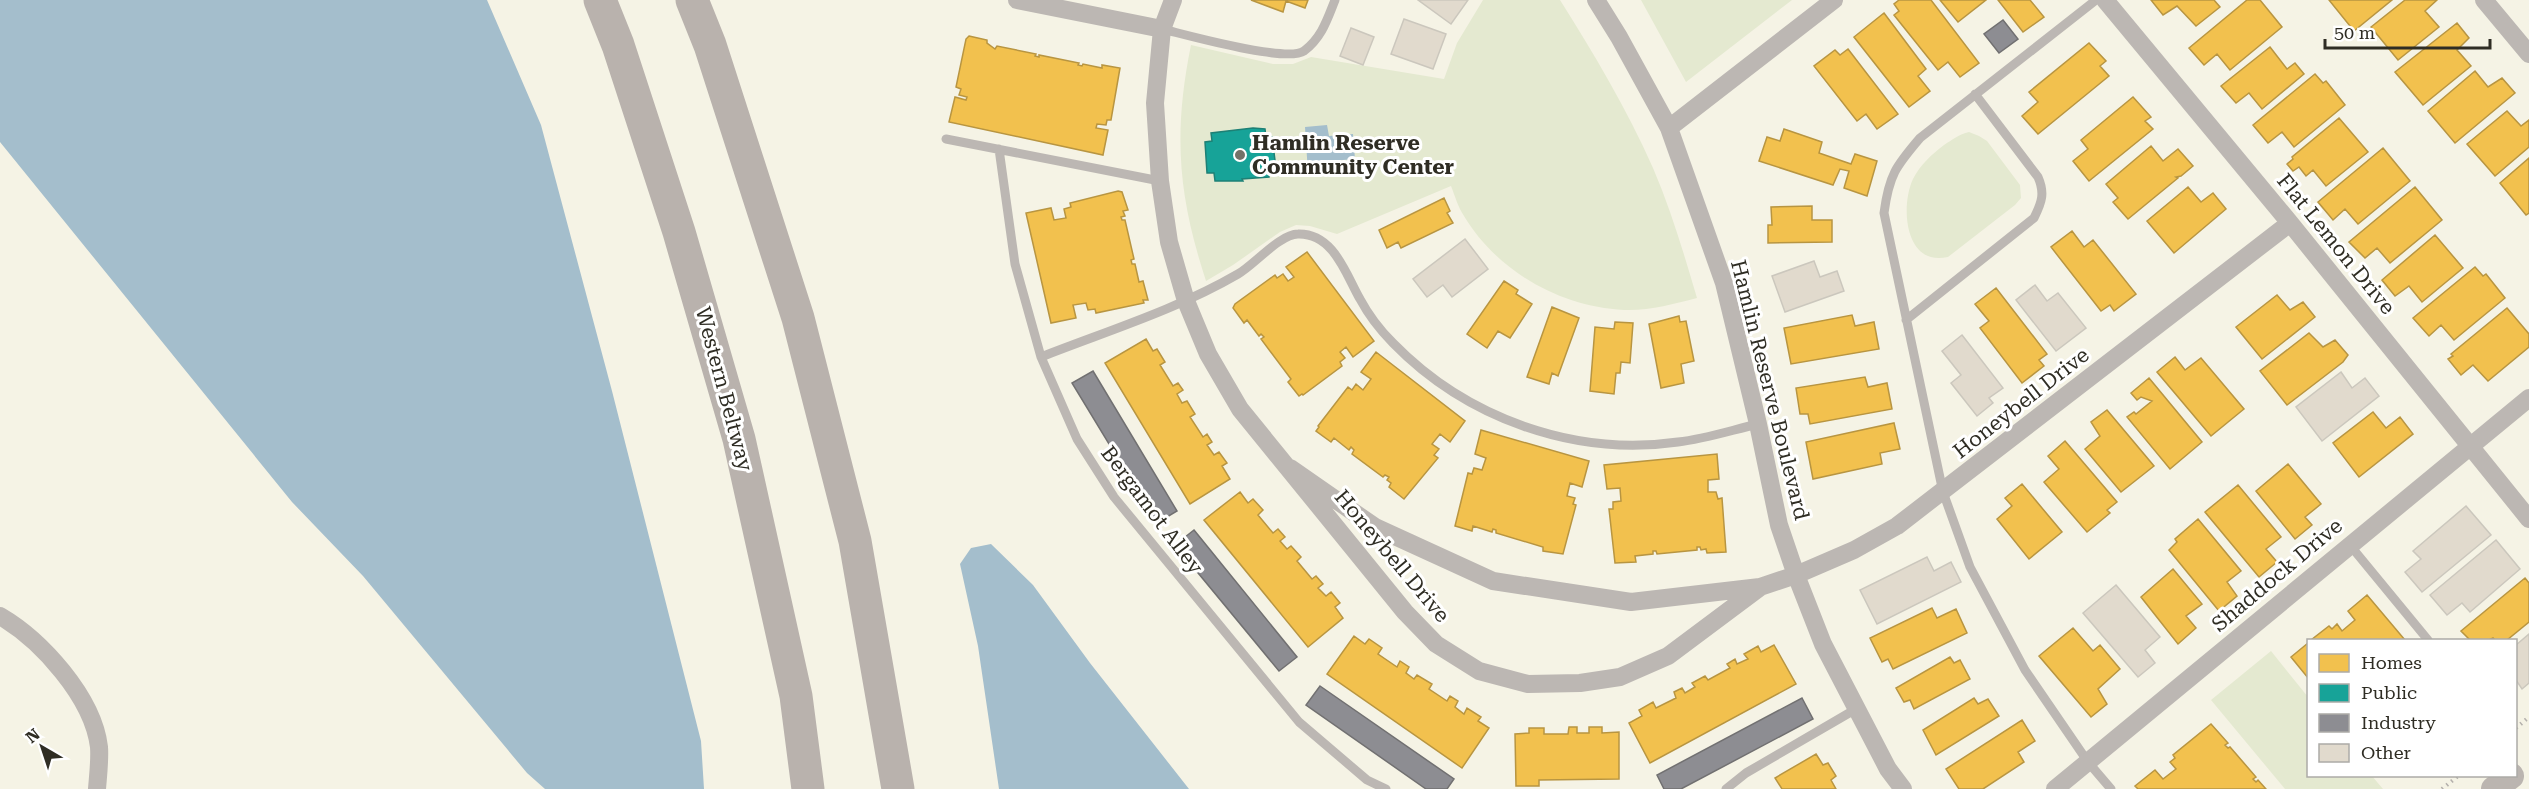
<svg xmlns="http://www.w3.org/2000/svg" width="2529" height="789" viewBox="0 0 2529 789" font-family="'Roboto Serif',serif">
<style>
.green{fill:#e4e9d0}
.water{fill:#a4becc}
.homes{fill:#f2c14e;stroke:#b89541;stroke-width:1.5}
.public{fill:#17a398;stroke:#1e8075;stroke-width:1.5}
.industry{fill:#8d8d92;stroke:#717071;stroke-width:1.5}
.building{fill:#e1dacd;stroke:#cbc7bd;stroke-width:1.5}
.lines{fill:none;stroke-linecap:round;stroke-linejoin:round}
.path{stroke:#b4b0ac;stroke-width:4;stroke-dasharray:1.5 4.5;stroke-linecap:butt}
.lane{stroke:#bcb7b3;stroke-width:9}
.street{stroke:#bcb7b3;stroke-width:18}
.secondary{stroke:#bbb5b0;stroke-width:26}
.highway{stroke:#b9b2ad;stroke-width:33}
.poi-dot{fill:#747268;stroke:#fff;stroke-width:2}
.labels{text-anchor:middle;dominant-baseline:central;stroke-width:6;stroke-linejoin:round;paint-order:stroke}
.poi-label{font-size:21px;font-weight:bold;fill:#2f2d24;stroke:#fff;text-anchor:start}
.street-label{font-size:21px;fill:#2f2d24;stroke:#fff}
</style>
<rect width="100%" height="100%" fill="#f5f3e5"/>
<path class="green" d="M 1483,0 L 1560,0 C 1594,54 1627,109 1653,168 C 1671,210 1684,254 1697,298 C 1673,304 1649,311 1624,310 C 1560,307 1497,271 1464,216 C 1458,207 1455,196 1451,186 L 1337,234 L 1310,226 L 1296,225 L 1280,232 L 1233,265 L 1206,281 C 1178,195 1173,134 1191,45 L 1273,64 L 1293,64 L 1311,57 L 1444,79 L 1457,43 Z
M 1641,0 L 1792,0 L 1686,82 Z
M 1969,132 L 1979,136 L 1987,141 L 2020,185 L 2021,198 L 2015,205 L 1948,257 C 1905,267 1900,207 1913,179 C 1920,165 1932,154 1944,145 C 1952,140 1959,134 1969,132 Z
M 2271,651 L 2308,697 L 2308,776 L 2372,776 L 2383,789 L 2285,789 L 2211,700 Z"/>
<path class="water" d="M 0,0 L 487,0 L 541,125 L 612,391 L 701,741 L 704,789 L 545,789 L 527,773 L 363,576 L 292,502 L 0,142 Z
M 1327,125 L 1329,136 L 1353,134 L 1355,159 L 1331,161 L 1331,171 L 1308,173 L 1305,127 Z
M 991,544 L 1033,585 L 1090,663 L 1189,789 L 999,789 L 978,646 L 960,564 L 971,548 Z"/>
<path class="homes" d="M 1251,0 L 1308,0 L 1305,8 L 1286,1 L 1283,12 Z
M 1899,0 L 1931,0 L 1979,63 L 1960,77 L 1948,62 L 1938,70 L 1894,15 L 1899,11 L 1894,4 Z
M 1940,0 L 1986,0 L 1958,22 Z
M 1998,0 L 2030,0 L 2044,17 L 2023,32 Z
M 2151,0 L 2214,0 L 2220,7 L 2196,26 L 2177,6 L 2163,15 Z
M 2247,0 L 2260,0 L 2282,27 L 2230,70 L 2217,54 L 2204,65 L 2189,48 Z
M 2329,0 L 2392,0 L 2354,31 Z
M 2405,0 L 2437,0 L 2425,11 L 2439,27 L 2398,60 L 2371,27 Z
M 1884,13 L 1926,69 L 1918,76 L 1930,91 L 1909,107 L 1854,37 Z
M 2457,23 L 2469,38 L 2457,50 L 2471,66 L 2423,105 L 2395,72 Z
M 969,36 L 987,40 L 987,43 L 995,49 L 997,46 L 1036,54 L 1035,56 L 1039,57 L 1039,55 L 1079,63 L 1078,65 L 1082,66 L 1083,64 L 1102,68 L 1102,65 L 1120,68 L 1111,120 L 1107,120 L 1106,125 L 1097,124 L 1096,128 L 1108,130 L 1103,155 L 949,122 L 955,97 L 966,100 L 967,97 L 959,95 L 961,89 L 956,87 L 966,39 Z
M 2089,43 L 2106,61 L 2100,66 L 2109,76 L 2038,134 L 2022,116 L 2038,102 L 2029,92 Z
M 2270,47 L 2287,69 L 2295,63 L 2304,74 L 2262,109 L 2249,93 L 2236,103 L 2221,86 Z
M 1848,49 L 1898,114 L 1877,129 L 1866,114 L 1857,121 L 1814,66 L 1835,50 L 1840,55 Z
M 2475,71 L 2488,87 L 2502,78 L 2515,93 L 2455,143 L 2428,111 Z
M 2315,74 L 2323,83 L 2326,81 L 2345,105 L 2294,147 L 2282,132 L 2268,143 L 2253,125 Z
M 2133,97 L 2151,117 L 2145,121 L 2153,129 L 2089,181 L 2073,161 L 2088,149 L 2081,140 Z
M 2507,111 L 2521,126 L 2529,120 L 2529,147 L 2495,176 L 2467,144 Z
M 2339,118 L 2368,152 L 2326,186 L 2313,170 L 2306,176 L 2299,167 L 2293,171 L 2287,164 L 2293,159 L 2292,157 Z
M 1784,129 L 1822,142 L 1819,153 L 1851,164 L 1855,154 L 1877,161 L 1867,196 L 1844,188 L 1849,171 L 1840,169 L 1833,185 L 1759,161 L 1767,137 L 1780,141 Z
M 2151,146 L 2163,161 L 2178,149 L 2193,166 L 2181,176 L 2176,177 L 2178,178 L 2128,219 L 2113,202 L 2118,198 L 2106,184 Z
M 2383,148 L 2410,181 L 2358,224 L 2345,209 L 2333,220 L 2318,202 Z
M 2529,158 L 2529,213 L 2526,215 L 2500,183 Z
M 2188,187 L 2201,202 L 2213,193 L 2226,209 L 2174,253 L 2147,221 Z
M 2415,187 L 2442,220 L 2390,263 L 2377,248 L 2365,258 L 2349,242 Z
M 1118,191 L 1122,192 L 1128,210 L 1123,211 L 1125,216 L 1121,217 L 1122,220 L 1125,220 L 1134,259 L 1131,260 L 1132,264 L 1135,264 L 1139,282 L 1143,281 L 1148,300 L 1143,300 L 1144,303 L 1096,313 L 1095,309 L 1088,310 L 1086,303 L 1073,305 L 1076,318 L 1051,323 L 1026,213 L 1051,208 L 1054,220 L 1066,218 L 1064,209 L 1071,207 L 1070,203 Z
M 1444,198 L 1450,211 L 1447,213 L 1453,223 L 1401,248 L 1398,242 L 1387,248 L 1379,230 Z
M 1812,206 L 1812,220 L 1832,220 L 1832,242 L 1768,243 L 1768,225 L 1772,225 L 1771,207 Z
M 2072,231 L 2084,247 L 2093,240 L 2136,294 L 2114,311 L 2110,305 L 2101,311 L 2051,247 Z
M 2435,235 L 2463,268 L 2422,302 L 2409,286 L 2395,296 L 2382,280 Z
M 1307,252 L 1374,341 L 1353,357 L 1346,347 L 1340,352 L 1345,358 L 1340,362 L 1342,366 L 1303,395 L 1302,394 L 1299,396 L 1288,382 L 1291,379 L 1261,339 L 1264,337 L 1261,334 L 1259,336 L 1247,320 L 1244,323 L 1233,308 L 1235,304 L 1275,275 L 1277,278 L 1283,274 L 1288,281 L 1294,277 L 1286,267 Z
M 2475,267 L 2483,276 L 2486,274 L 2505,298 L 2454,340 L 2441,325 L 2429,336 L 2413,318 Z
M 1504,281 L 1518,290 L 1516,294 L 1532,304 L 1510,338 L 1498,331 L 1487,348 L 1467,334 Z
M 1996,288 L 2047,354 L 2039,360 L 2044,366 L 2022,383 L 1980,328 L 1989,321 L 1975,304 Z
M 2277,295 L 2290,310 L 2303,302 L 2315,317 L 2262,359 L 2236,327 Z
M 1552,307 L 1579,318 L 1558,376 L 1552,373 L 1549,384 L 1527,377 Z
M 2507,308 L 2529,334 L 2529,347 L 2488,381 L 2473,365 L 2461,375 L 2448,359 L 2453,356 L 2451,354 Z
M 1852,315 L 1855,326 L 1874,322 L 1879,349 L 1791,364 L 1784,328 Z
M 1679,316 L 1680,322 L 1686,321 L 1694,361 L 1681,364 L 1684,383 L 1661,388 L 1649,324 Z
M 1615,322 L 1633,323 L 1630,363 L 1621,362 L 1620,373 L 1616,373 L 1614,394 L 1590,391 L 1595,327 L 1614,329 Z
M 2309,333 L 2323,347 L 2335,340 L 2348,355 L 2343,362 L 2287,405 L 2260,371 Z
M 1146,339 L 1153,351 L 1157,349 L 1165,362 L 1160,365 L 1173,386 L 1178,383 L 1183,390 L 1177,394 L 1182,403 L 1187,401 L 1195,414 L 1190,417 L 1203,437 L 1207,434 L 1212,442 L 1207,445 L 1214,455 L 1219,452 L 1227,463 L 1222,466 L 1230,479 L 1190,504 L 1105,363 Z
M 1376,352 L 1465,421 L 1450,442 L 1440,434 L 1432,444 L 1439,449 L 1434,455 L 1438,458 L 1404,499 L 1389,487 L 1391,483 L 1387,480 L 1389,477 L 1385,475 L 1383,477 L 1352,454 L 1354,450 L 1351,447 L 1349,450 L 1334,438 L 1331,442 L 1316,431 L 1319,427 L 1318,426 L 1348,387 L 1352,390 L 1356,384 L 1363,390 L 1371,379 L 1361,372 Z
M 2175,357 L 2185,370 L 2201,358 L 2244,409 L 2211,436 L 2157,372 Z
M 1865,377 L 1868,387 L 1887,383 L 1892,409 L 1810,424 L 1808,414 L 1800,414 L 1796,388 Z
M 2149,378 L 2202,442 L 2170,469 L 2127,417 L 2134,412 L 2136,414 L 2152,401 L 2141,397 L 2137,400 L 2131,393 Z
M 2107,410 L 2154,466 L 2121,492 L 2085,449 L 2100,436 L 2091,422 Z
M 2373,412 L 2386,428 L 2400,417 L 2413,434 L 2359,477 L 2333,443 Z
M 1894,423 L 1900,449 L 1880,453 L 1882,464 L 1813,479 L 1806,442 Z
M 1481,430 L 1589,461 L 1582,487 L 1570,483 L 1567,496 L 1575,498 L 1573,504 L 1576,505 L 1563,554 L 1543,551 L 1543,547 L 1496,533 L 1496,530 L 1493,529 L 1492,532 L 1473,526 L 1472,531 L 1455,526 L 1468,473 L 1472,474 L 1474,468 L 1482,470 L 1486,458 L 1475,454 Z
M 2065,441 L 2117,502 L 2107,510 L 2110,513 L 2087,532 L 2044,482 L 2059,469 L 2048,456 Z
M 1717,454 L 1719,479 L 1708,480 L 1708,492 L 1716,492 L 1718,499 L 1722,498 L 1726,552 L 1707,553 L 1706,549 L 1701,550 L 1700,547 L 1697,547 L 1697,550 L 1657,554 L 1656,551 L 1653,551 L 1653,554 L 1635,556 L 1636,562 L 1615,563 L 1609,509 L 1613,509 L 1613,502 L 1621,501 L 1620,488 L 1607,489 L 1604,465 Z
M 2288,464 L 2321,504 L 2305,517 L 2312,525 L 2295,539 L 2256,491 Z
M 2022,484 L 2062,532 L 2029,559 L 1997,519 L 2012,506 L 2005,498 Z
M 2238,485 L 2281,537 L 2266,549 L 2277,562 L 2259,577 L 2205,512 Z
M 1240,492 L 1248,503 L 1253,499 L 1263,510 L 1258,515 L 1273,533 L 1278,529 L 1285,537 L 1280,541 L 1287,549 L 1291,546 L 1301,557 L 1297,561 L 1312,579 L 1316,576 L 1323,584 L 1318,588 L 1326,596 L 1331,592 L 1340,603 L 1335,607 L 1343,618 L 1308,647 L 1204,520 Z
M 2198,519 L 2241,571 L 2227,582 L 2237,596 L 2219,611 L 2169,550 L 2177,542 L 2175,539 Z
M 2173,569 L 2202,604 L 2186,616 L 2196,628 L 2178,644 L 2141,597 Z
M 2525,578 L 2529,583 L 2529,622 L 2507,640 L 2495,640 L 2493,638 L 2489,640 L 2470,640 L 2461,631 Z
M 2367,595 L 2405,640 L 2311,640 L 2329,626 L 2332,629 L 2337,624 L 2342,631 L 2355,620 L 2348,611 Z
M 1932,608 L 1937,618 L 1956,609 L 1967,633 L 1893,669 L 1888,659 L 1882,662 L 1870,638 Z
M 2073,628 L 2093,651 L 2100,645 L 2120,669 L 2098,689 L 2107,704 L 2091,717 L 2039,656 Z
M 1354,636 L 1365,644 L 1369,639 L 1382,648 L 1378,654 L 1397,667 L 1400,661 L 1409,667 L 1406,673 L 1414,679 L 1417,675 L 1432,684 L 1429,689 L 1447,701 L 1450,696 L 1458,701 L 1455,707 L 1464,714 L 1467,708 L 1481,717 L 1478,721 L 1489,728 L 1462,768 L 1327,674 Z
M 2308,643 L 2308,678 L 2291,657 Z
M 1774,645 L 1796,684 L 1650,763 L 1629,723 L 1642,716 L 1639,710 L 1653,702 L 1656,708 L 1676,698 L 1674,692 L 1682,688 L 1685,693 L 1695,687 L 1692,683 L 1705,676 L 1708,680 L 1730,668 L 1727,664 L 1735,659 L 1737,664 L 1748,659 L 1744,654 L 1758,646 L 1761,652 Z
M 1950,657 L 1954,663 L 1960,660 L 1970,679 L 1914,709 L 1910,700 L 1904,702 L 1896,688 Z
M 1974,698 L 1978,704 L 1988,699 L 1999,716 L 1936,755 L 1923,730 Z
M 2022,720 L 2035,741 L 2018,752 L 2024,762 L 1983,789 L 1959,789 L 1946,769 Z
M 2211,724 L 2228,743 L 2225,745 L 2228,748 L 2230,747 L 2256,777 L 2253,779 L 2256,782 L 2258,780 L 2266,789 L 2138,789 L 2135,786 L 2155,770 L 2163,779 L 2176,769 L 2170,762 L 2175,758 L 2173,755 Z
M 1569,727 L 1577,727 L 1577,733 L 1589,733 L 1589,727 L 1602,727 L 1602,733 L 1619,732 L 1619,779 L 1539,780 L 1539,786 L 1516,786 L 1515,734 L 1529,733 L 1529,728 L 1544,728 L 1544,734 L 1568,734 Z
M 1816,754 L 1823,765 L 1828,763 L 1836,776 L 1831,780 L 1836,789 L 1782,789 L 1775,778 Z"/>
<path class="public" d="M 1253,128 L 1265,129 L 1266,138 L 1272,137 L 1276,168 L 1269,169 L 1269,177 L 1242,179 L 1243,181 L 1215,181 L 1214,173 L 1207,173 L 1205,142 L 1212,141 L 1211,133 Z"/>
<path class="industry" d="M 2003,20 L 2018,39 L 1999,53 L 1984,34 Z
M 1093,371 L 1177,511 L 1157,523 L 1072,383 Z
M 1194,530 L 1297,657 L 1279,671 L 1175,545 Z
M 1320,686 L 1454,779 L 1447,789 L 1426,789 L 1306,705 Z
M 1802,698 L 1813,719 L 1681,789 L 1664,789 L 1657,775 Z"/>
<path class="building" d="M 1418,0 L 1468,0 L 1451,24 Z
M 1404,19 L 1446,34 L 1433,69 L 1391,54 Z
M 1351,28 L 1374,37 L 1363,65 L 1340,56 Z
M 1465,239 L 1488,269 L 1452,297 L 1443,285 L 1427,297 L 1413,279 Z
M 1814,261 L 1820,277 L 1837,271 L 1844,291 L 1785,312 L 1772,276 Z
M 2035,285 L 2047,301 L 2058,293 L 2086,328 L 2056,351 L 2016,300 Z
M 1962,335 L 2003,388 L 1989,398 L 1993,403 L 1977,416 L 1951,383 L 1961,375 L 1942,351 Z
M 2341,372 L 2352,388 L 2365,378 L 2379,396 L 2322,441 L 2296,407 Z
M 2466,506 L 2491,535 L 2422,592 L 2405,572 L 2421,559 L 2413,551 Z
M 2496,540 L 2520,569 L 2470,612 L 2462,603 L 2447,615 L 2430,595 Z
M 1927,557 L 1934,571 L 1951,562 L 1961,582 L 1877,624 L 1860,590 Z
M 2116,585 L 2160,637 L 2145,650 L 2155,663 L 2138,677 L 2083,613 Z
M 2529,634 L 2529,683 L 2522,689 L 2516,680 L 2516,645 Z"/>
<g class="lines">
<path class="path" d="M 2516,728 L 2529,717
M 2442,789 L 2458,776"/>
<path class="lane" d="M 2096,0 L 1920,138 C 1896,166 1889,175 1884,213 L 1943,492 L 1970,567 L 2025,670 L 2088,762 L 2111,789
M 1162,29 C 1187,35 1286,63 1304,51 C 1322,37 1327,20 1335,0
M 946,139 L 1160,181
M 999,149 L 1015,264 L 1041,357 L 1077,439 L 1114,497 L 1299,722 L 1367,780 L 1386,789
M 1906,320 L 2034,218 C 2042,202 2045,193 2038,177 L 1975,94
M 1041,357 C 1107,331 1176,310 1238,274 C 1254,265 1280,234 1298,234 C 1334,233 1346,275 1360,299 C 1368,314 1381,331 1393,343 C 1466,418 1574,457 1678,442 C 1705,439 1732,430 1758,424
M 2349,544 L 2428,640
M 1726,789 L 1746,773 L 1856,709"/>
<path class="street" d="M 1017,0 L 1162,29
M 1173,0 L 1162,29 L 1155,103 L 1160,181 L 1169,242 L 1186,301 L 1208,354 L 1240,409 L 1405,612 L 1436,644 L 1479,671 L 1528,684 L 1580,683 L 1620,677 L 1668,656 L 1759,588
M 1596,0 L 1619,37 L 1669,128 L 1724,283 L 1758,424 L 1779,525 L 1796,575 L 1823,644 L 1888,769 L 1903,789
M 2105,0 L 2290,223 L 2529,519
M 2484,0 L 2529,54
M 1669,128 L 1834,0
M 1290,468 L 1375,527 L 1493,581 L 1631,602 L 1760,587 L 1796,575 L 1854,550 L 1897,526 L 2290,223
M 0,616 C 41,640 93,697 99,747 C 100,760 98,776 97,789
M 2055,789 L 2529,398"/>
<path class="secondary" d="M 2494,789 L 2511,776"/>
<path class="highway" d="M 600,0 L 618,45 L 679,232 L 739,439 L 796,696 L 808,789
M 692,0 L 710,45 L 798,318 L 855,541 L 898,789"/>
</g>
<circle class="poi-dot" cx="1240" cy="155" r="6"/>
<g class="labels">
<g class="poi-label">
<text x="1252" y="143">Hamlin Reserve<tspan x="1252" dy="24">Community Center</tspan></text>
</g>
<g class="street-label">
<text transform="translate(2336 244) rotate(51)">Flat Lemon Drive</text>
<text transform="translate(724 389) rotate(75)">Western Beltway</text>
<text transform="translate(1770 390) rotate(76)">Hamlin Reserve Boulevard</text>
<text transform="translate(2021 403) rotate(-38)">Honeybell Drive</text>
<text transform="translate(1152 510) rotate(53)">Bergamot Alley</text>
<text transform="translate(1392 556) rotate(50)">Honeybell Drive</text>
<text transform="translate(2277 575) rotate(-40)">Shaddock Drive</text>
</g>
</g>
<rect x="2307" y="639" width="210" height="138" fill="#ffffff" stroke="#acaba7" stroke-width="1.5"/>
<rect x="2319" y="654" width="30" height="18" fill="#f2c14e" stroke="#acaba7" stroke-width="1.5"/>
<text x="2361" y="669" font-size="18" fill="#2f2d24">Homes</text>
<rect x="2319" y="684" width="30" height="18" fill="#17a398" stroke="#acaba7" stroke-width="1.5"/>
<text x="2361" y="699" font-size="18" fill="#2f2d24">Public</text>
<rect x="2319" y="714" width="30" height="18" fill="#8d8d92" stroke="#acaba7" stroke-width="1.5"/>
<text x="2361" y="729" font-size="18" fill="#2f2d24">Industry</text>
<rect x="2319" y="744" width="30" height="18" fill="#e1dacd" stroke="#acaba7" stroke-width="1.5"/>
<text x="2361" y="759" font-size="18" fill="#2f2d24">Other</text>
<g transform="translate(42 747) rotate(321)" stroke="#ffffff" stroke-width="4.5" paint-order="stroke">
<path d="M0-4.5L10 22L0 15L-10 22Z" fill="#2f2d24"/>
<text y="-9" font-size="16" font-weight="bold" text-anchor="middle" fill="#2f2d24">N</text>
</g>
<path d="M2325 39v9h165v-9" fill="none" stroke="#2f2d24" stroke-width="3"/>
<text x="2334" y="39" font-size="18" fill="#2f2d24" stroke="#ffffff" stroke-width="4.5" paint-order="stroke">50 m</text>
</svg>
